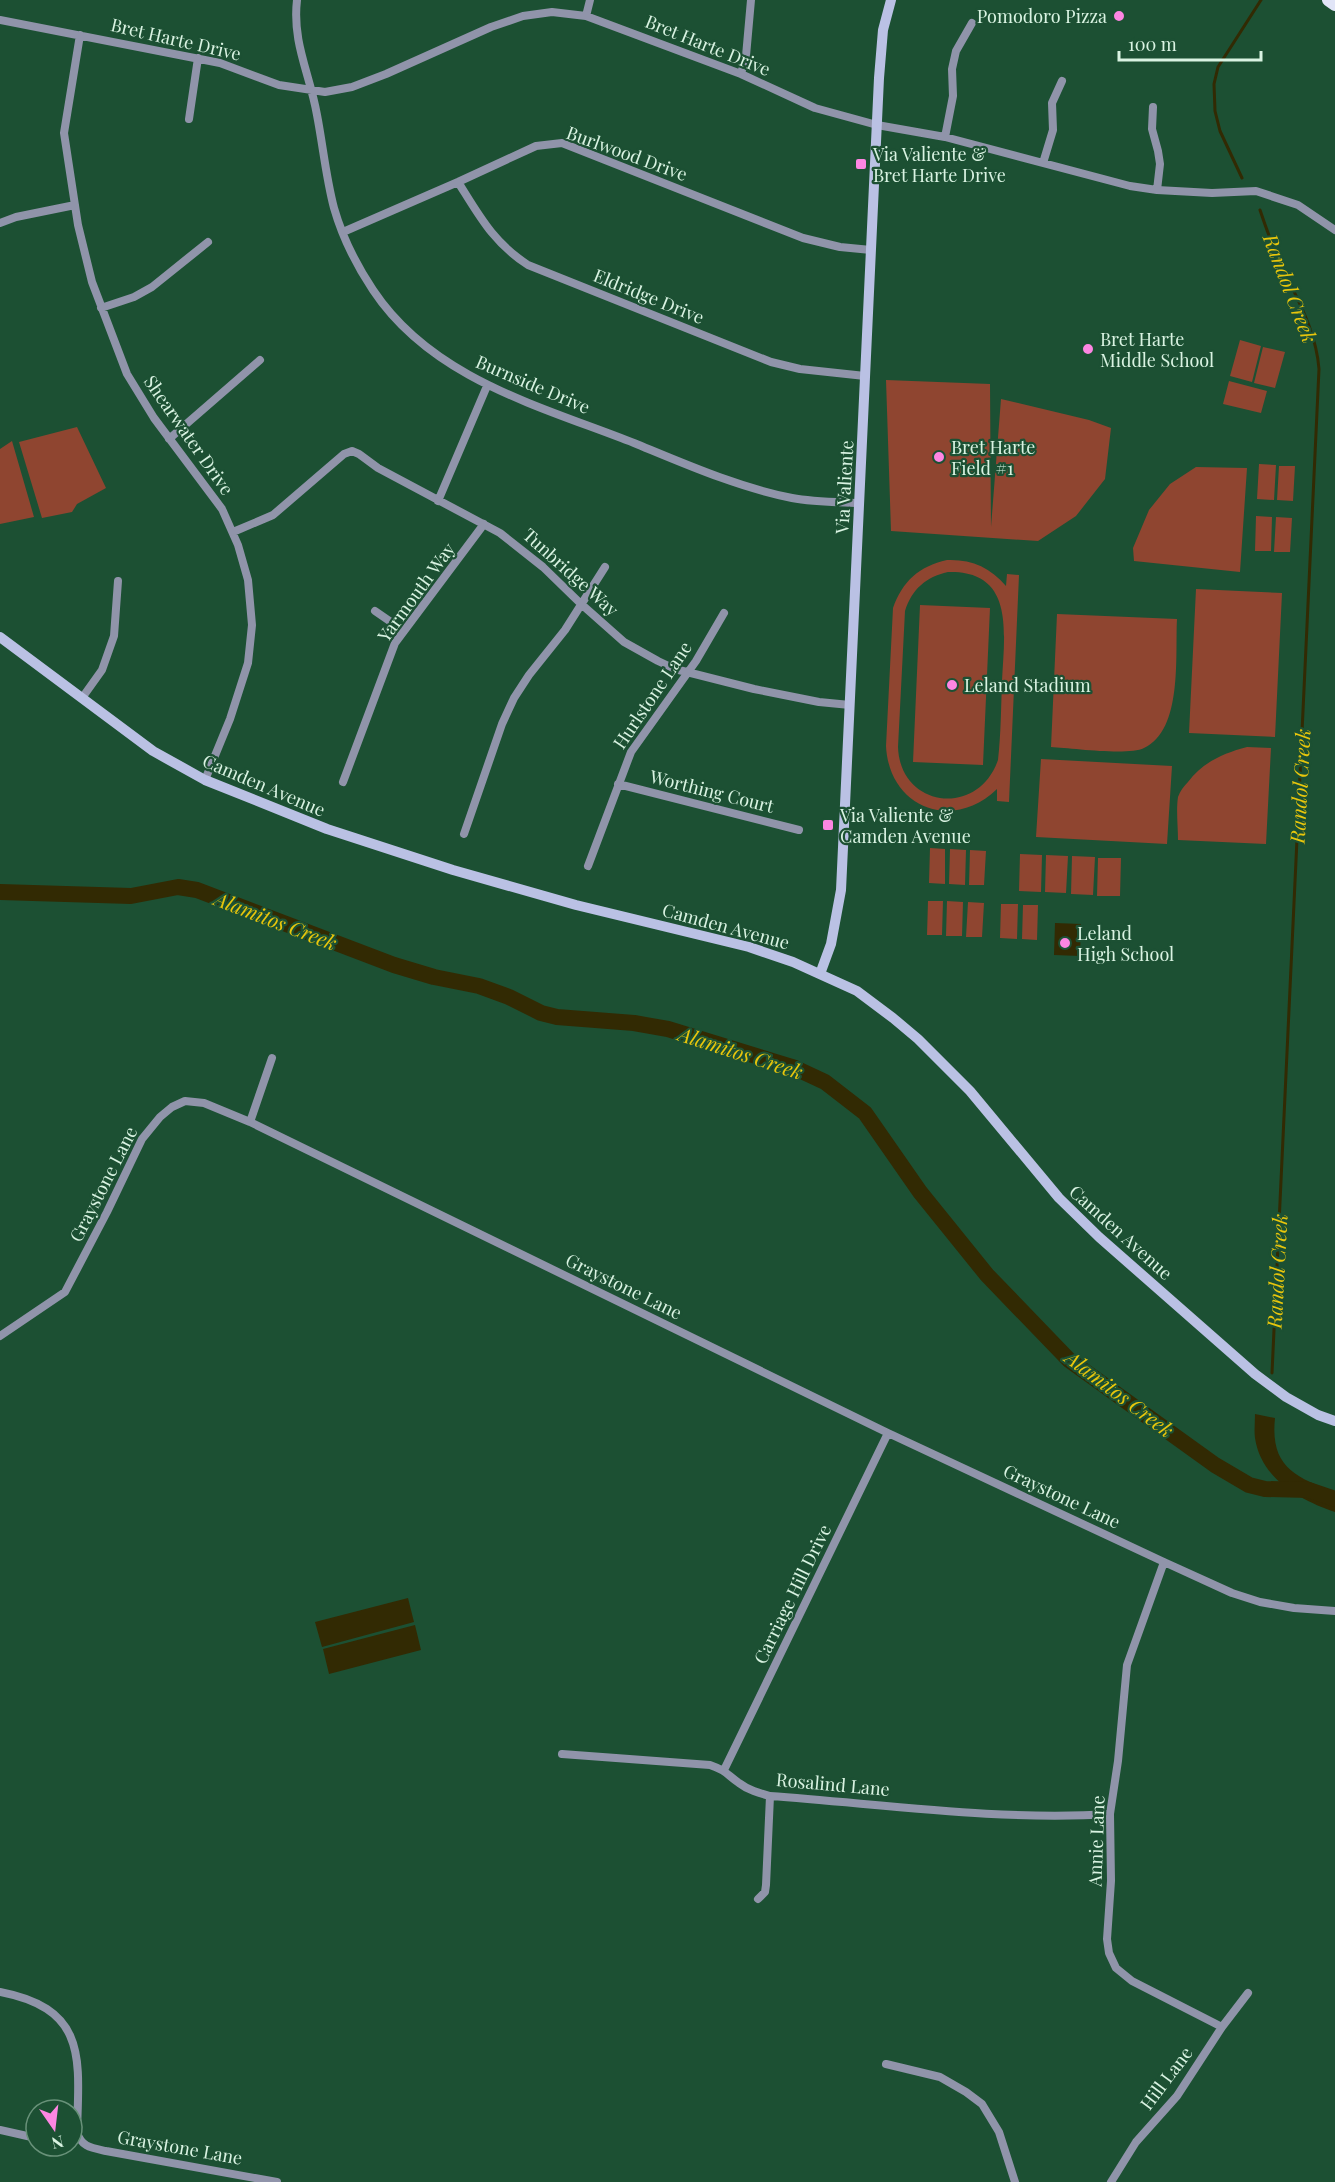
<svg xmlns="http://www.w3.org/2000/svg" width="1335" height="2182" viewBox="0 0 1335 2182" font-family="'Playfair Display',serif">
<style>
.green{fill:#8f4530;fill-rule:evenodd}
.water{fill:#322a03}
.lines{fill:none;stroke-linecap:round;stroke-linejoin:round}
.stream{stroke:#322a03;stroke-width:3}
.river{stroke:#322a03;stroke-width:16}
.street{stroke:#9094aa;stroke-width:8}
.secondary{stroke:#bac1e4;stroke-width:10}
.primary{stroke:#e1e5f7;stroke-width:12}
.poi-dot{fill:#fd86e2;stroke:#1c5033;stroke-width:2}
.labels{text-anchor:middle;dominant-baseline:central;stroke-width:4.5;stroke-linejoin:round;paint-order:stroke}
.poi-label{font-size:18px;fill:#d9f3e2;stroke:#1c5033;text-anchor:start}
.street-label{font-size:18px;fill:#d9f3e2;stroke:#1c5033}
.water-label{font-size:20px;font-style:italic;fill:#e8c60c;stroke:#1c5033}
</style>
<rect width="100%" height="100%" fill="#1c5033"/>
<path class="green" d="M 1240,340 L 1261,346 L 1252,382 L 1230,376 Z
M 1263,347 L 1285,352 L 1275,388 L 1254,383 Z
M 886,380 L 990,384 L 991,527 L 1001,399 L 1089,420 L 1111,428 L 1105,479 L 1076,516 L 1038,541 L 891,531 Z
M 1229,381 L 1267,391 L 1261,413 L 1223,404 Z
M 77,427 L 106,488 L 77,504 L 72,512 L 42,518 L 19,442 Z
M 12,441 L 34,517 L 0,524 L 0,449 Z
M 1259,464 L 1276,465 L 1274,500 L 1257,499 Z
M 1279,466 L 1295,466 L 1293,501 L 1277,500 Z
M 1196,467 L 1247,468 L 1240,572 L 1134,561 L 1133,548 L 1149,510 L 1170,484 Z
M 1256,516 L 1272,517 L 1271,551 L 1255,551 Z
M 1276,517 L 1292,518 L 1290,552 L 1274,552 Z
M 947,560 C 971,559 990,567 1006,586 L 1007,574 L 1019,575 L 1009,802 L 997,801 L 997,789 C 953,832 889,808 886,746 L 893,608 C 902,582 919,566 947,560 ZM 948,572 C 1016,570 1004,635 1002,681 C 1001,707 1001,734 998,760 C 978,818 900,808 898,747 L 905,611 C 912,589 926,577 948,572 Z
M 1196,589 L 1282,593 L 1275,737 L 1189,733 Z
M 920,605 L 990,608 L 983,765 L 913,762 Z
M 1057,614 L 1177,619 C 1175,656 1183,730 1144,748 C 1128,756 1071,748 1051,747 Z
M 1247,747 L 1271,748 L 1266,844 L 1178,840 C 1178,826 1176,810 1178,797 C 1180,791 1184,786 1188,782 C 1203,762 1224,753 1247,747 Z
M 1041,759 L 1172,766 L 1167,844 L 1036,837 Z
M 930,848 L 945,849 L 945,884 L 929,883 Z
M 950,849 L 966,850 L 965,885 L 949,884 Z
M 970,850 L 986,851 L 984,885 L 969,885 Z
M 1020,854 L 1042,855 L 1041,892 L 1019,891 Z
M 1046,855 L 1068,856 L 1066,893 L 1045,892 Z
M 1072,856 L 1095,857 L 1093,895 L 1071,894 Z
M 1098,858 L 1121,858 L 1120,896 L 1097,896 Z
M 928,901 L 943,901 L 942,935 L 927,935 Z
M 947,901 L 963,902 L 962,936 L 946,936 Z
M 968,902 L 984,903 L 982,937 L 966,937 Z
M 1001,904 L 1018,904 L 1017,939 L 1000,938 Z
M 1023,905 L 1038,905 L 1037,940 L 1022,939 Z"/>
<path class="water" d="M 1055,923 L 1081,924 L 1080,956 L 1054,955 Z
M 1255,1414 L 1275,1418 C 1270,1466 1294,1477 1335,1492 L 1335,1512 C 1300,1500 1261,1479 1255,1438 C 1254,1431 1255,1422 1255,1414 Z
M 408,1598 L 414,1622 L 322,1647 L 315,1622 Z
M 415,1625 L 421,1650 L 329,1674 L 323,1649 Z"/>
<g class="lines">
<path class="stream" d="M 1242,178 L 1220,131 L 1215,111 L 1214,84 L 1218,67 L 1261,0
M 1260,210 C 1266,228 1272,245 1280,262 C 1296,297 1316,330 1319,369 L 1272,1373"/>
<path class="river" d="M 0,892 L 131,896 L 178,887 L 197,890 L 394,965 L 434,977 L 479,986 L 509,997 L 541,1013 L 557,1017 L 634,1023 L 668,1029 L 795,1068 L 825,1082 L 865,1113 L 920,1192 L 987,1275 L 1069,1360 L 1215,1465 L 1249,1485 L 1265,1489 L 1309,1490 L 1335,1499"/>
<path class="street" d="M 297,0 C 292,43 310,74 317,115 C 323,146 326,178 334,208 C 342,236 357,266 373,290 C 432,379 540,406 634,443 C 685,464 737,487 792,498 C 813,502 837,502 859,503
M 586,16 L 590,0
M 0,20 L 220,63 L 279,85 L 325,92 L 352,87 L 386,74 L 491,27 L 523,16 L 552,12 L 586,16 L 741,74 L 815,108 L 877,125 L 945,137 L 1130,186 L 1157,190 L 1212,193 L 1256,191 L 1298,205 L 1335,230
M 80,35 L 64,133 L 78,225 L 92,282 L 127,374 L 154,418 L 222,509 L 238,545 L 248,580 L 252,625 L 248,663 L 230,719 L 205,780
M 741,74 L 746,56 L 751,0
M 1153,107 L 1152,129 L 1158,151 L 1160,164 L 1157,190
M 189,119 L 198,58
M 945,137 L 953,96 L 952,69 L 956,51 L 972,23
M 1043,163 L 1053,130 L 1052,103 L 1062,81
M 458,182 C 480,217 493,242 528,265 L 771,362 L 800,369 L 865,376
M 0,223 L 16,217 L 75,205
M 343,232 L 458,182 L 536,146 L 562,143 L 803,238 L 840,247 L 871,250
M 101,308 L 134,297 L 152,287 L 208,242
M 169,439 L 260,360
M 438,501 L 487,386
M 233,532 L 273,515 L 344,454 L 352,451 L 359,454 L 378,468 L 500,533 L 543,567 L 580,603 L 624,642 L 658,661 L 675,669 L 754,689 L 819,702 L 850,705
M 375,611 L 404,631
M 82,698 L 102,670 L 114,636 L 118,581
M 343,782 L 395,643 L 484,524
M 618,784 L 799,830
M 464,834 L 502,724 L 514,698 L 529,675 L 565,630 L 605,567
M 588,866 L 631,752 L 696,661 L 724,613
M 250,1122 L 272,1058
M 0,1336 L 65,1292 L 107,1212 L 142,1139 L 160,1117 L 172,1107 L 185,1101 L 204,1103 L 250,1122 L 888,1433 L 1164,1562 L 1232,1593 L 1260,1602 L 1294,1608 L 1335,1611
M 1164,1562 L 1127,1665 L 1118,1761 L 1110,1814 L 1111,1881 L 1107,1939 L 1109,1953 L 1116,1968 L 1132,1981 L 1222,2027
M 562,1754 L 710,1765 C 727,1771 726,1774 739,1783 C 748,1790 759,1793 770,1796 C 882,1804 999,1821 1110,1814
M 724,1770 L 888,1433
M 758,1899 L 765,1892 L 766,1885 L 770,1796
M 0,1992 C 88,2009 79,2059 77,2132 C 81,2147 92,2148 106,2151 L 277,2182
M 886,2064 L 940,2077 L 966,2092 L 982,2104 L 999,2132 L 1015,2182
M 0,2130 L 36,2138
M 1111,2182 L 1136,2142 L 1177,2096 L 1222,2027 L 1248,1993"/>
<path class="secondary" d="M 0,637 L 153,751 L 205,780 L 327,829 L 453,870 L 576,905 L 749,947 L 793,962 L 857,991 L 893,1018 L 918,1039 L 970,1091 L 1059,1198 L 1099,1237 L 1255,1374 L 1286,1397 L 1318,1415 L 1335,1421
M 820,974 L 831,944 L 841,890 L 879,78 L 883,30 L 891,0"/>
<path class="primary" d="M 1328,0 L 1335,5"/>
</g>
<g class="poi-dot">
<circle cx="1119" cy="16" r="6"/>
<rect x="855" y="158" width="12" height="12" rx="3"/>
<circle cx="1088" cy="349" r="6"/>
<circle cx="939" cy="457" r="6"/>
<circle cx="952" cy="685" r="6"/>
<rect x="822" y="819" width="12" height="12" rx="3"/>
<circle cx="1065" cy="943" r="6"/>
</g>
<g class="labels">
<g class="poi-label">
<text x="1107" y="16" text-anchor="end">Pomodoro Pizza</text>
<text x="873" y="154">Via Valiente &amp;<tspan x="873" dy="21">Bret Harte Drive</tspan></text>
<text x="1100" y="339">Bret Harte<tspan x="1100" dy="21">Middle School</tspan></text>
<text x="951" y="447">Bret Harte<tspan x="951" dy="21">Field #1</tspan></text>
<text x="964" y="685">Leland Stadium</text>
<text x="840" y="815">Via Valiente &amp;<tspan x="840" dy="21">Camden Avenue</tspan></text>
<text x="1077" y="933">Leland<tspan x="1077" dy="21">High School</tspan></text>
</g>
<g class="street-label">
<text transform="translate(176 39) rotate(13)">Bret Harte Drive</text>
<text transform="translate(708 45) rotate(22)">Bret Harte Drive</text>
<text transform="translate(627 153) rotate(20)">Burlwood Drive</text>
<text transform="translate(649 296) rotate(22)">Eldridge Drive</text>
<text transform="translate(533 384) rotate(23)">Burnside Drive</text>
<text transform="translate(189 435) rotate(55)">Shearwater Drive</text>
<text transform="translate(844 487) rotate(-87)">Via Valiente</text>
<text transform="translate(571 572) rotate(42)">Tunbridge Way</text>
<text transform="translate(416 592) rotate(-54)">Yarmouth Way</text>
<text transform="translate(652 695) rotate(-56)">Hurlstone Lane</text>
<text transform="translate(264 785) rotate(23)">Camden Avenue</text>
<text transform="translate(712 791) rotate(14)">Worthing Court</text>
<text transform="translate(726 926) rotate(15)">Camden Avenue</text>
<text transform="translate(103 1184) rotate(-63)">Graystone Lane</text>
<text transform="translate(1121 1232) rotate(42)">Camden Avenue</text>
<text transform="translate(624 1286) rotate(26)">Graystone Lane</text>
<text transform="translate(1062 1496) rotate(25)">Graystone Lane</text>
<text transform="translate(792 1594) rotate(-64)">Carriage Hill Drive</text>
<text transform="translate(833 1784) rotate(5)">Rosalind Lane</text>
<text transform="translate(1096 1841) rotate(-88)">Annie Lane</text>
<text transform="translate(1166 2078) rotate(-53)">Hill Lane</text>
<text transform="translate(180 2147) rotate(10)">Graystone Lane</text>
</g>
<g class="water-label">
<text transform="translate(1291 288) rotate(69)">Randol Creek</text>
<text transform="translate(1299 786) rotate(-87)">Randol Creek</text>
<text transform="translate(276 920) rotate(21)">Alamitos Creek</text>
<text transform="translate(741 1052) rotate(18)">Alamitos Creek</text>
<text transform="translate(1276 1271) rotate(-87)">Randol Creek</text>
<text transform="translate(1120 1393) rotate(37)">Alamitos Creek</text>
</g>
</g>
<g transform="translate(54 2128) rotate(166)"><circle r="28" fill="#1c5033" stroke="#689179" stroke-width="1.5"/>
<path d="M0-4.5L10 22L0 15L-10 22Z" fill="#fd86e2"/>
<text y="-9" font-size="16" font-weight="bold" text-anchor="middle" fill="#d9f3e2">N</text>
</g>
<path d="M1119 51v9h142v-9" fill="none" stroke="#d9f3e2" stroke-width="3"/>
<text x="1128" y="51" font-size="18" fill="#d9f3e2" stroke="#1c5033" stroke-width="4.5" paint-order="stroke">100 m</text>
</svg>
